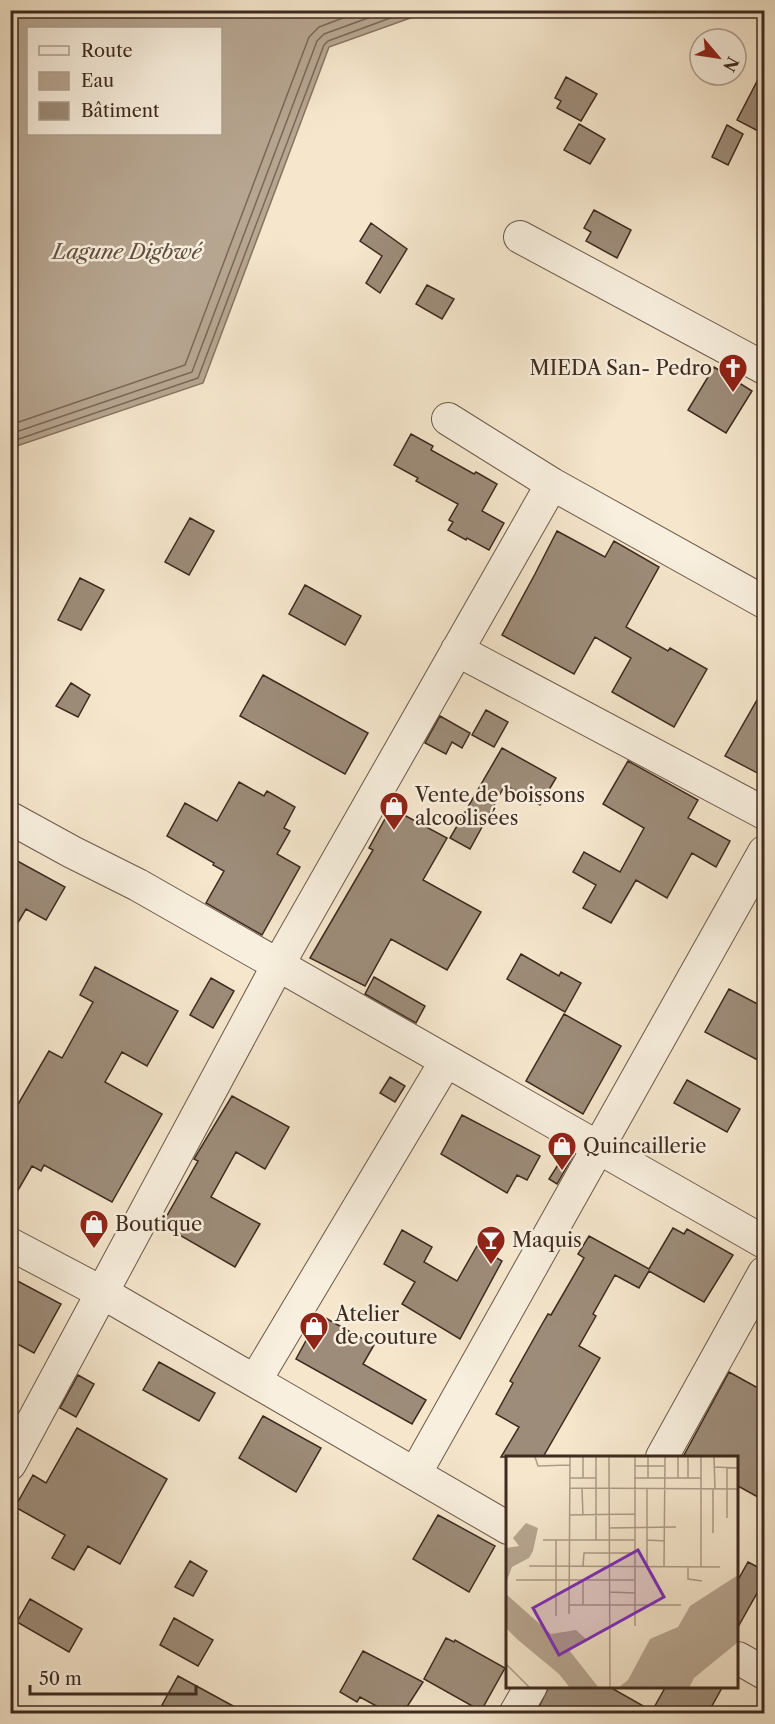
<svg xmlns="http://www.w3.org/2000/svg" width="775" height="1724" viewBox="0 0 775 1724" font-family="'Libre Caslon Text',serif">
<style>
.water{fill:#b7a691;stroke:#877463;stroke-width:1.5;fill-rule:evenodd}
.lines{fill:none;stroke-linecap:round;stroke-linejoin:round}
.shore{stroke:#7a6858;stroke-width:1.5}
.building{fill:#9d8c79;stroke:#3e2a1f;stroke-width:1.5}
.minor-casing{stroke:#6c594a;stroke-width:34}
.minor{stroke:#f8efde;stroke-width:32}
.labels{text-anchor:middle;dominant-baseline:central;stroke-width:5;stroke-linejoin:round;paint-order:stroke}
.poi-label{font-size:20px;fill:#3e2a1f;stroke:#f8efde;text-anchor:start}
.water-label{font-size:21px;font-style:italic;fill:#624f41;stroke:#f8efde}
.inset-road{fill:none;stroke:#ac9b87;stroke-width:1.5}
.view{fill:#7b2cbf;fill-opacity:0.15;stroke:#7b2cbf;stroke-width:3}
.inset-edge{fill:none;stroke:#3e2a1f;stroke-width:3}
</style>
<rect width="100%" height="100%" fill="#f5e6cc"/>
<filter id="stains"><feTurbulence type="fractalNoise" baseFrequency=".00333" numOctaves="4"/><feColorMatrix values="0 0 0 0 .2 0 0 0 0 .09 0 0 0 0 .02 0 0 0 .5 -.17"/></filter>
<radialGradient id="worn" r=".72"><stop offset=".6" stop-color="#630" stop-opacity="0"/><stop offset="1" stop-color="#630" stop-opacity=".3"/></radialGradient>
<path class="water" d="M 10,11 L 430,11 L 329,47 L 203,383 L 11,448 ZM 28,28 L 220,28 L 220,134 L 28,134 Z"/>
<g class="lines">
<path class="shore" d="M 10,425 L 185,365 L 309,37 L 319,27 L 364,10
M 10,434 L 192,372 L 317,41 L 324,34 L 390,10
M 10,442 L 198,378 L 324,45 L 328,41 L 412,10"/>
</g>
<path class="building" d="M 765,66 L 765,123 L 760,132 L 737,120 Z
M 566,77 L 597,94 L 581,121 L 557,108 L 561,101 L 555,98 Z
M 579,124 L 605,139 L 590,164 L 564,150 Z
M 727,125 L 743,134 L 728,165 L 712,157 Z
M 594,210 L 631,230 L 617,258 L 586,241 L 591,232 L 584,228 Z
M 371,223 L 407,249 L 380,293 L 366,283 L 382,256 L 360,241 Z
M 427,285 L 454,299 L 442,319 L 416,304 Z
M 714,367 L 752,391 L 726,433 L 688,410 Z
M 411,434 L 433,446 L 431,450 L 474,474 L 476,472 L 497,484 L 482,511 L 504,523 L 489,550 L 467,538 L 466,540 L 448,530 L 453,522 L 449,520 L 458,504 L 416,481 L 418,478 L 394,465 Z
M 190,518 L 214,531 L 189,575 L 165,562 Z
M 557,531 L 605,557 L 614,541 L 659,567 L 626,627 L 668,651 L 670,648 L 707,669 L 674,727 L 612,692 L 631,658 L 595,637 L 574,674 L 502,635 L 535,574 Z
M 80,578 L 104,590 L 81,630 L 58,620 Z
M 305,585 L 361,616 L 345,645 L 289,614 Z
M 263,675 L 368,733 L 345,774 L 240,716 Z
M 71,683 L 90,695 L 78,717 L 56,706 Z
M 765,686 L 765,777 L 725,756 Z
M 486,710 L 508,722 L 494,747 L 472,735 Z
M 440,716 L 470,733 L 462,748 L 452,742 L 446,754 L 425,743 Z
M 502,748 L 556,778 L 540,805 L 505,785 L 470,849 L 450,838 Z
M 628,761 L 698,800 L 688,818 L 730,841 L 716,867 L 692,853 L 667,898 L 636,880 L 611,923 L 583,908 L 596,885 L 573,872 L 584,852 L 620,872 L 644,828 L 603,804 Z
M 239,782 L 264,796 L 267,791 L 295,807 L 284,828 L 290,831 L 277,854 L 300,867 L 262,935 L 206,903 L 224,871 L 213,865 L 214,863 L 167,836 L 185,803 L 217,821 Z
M 391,808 L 447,838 L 423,880 L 481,912 L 447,970 L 391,939 L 365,986 L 310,958 L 373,850 L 369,848 Z
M 10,857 L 65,887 L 46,920 L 26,909 L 10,936 Z
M 521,954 L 559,976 L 561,972 L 581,983 L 565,1012 L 507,979 Z
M 95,967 L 178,1011 L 147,1066 L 122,1052 L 105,1082 L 162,1114 L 112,1202 L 44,1165 L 41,1171 L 32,1166 L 10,1204 L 10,1118 L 49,1051 L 62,1058 L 93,1002 L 80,995 Z
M 374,977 L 425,1006 L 416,1023 L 365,994 Z
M 211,978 L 234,991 L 213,1028 L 190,1015 Z
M 729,989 L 765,1008 L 765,1064 L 705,1032 Z
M 564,1014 L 621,1046 L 583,1114 L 526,1081 Z
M 390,1077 L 405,1086 L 395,1102 L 380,1093 Z
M 687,1080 L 740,1109 L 727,1132 L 674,1103 Z
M 232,1096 L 289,1127 L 265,1169 L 236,1152 L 211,1197 L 260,1224 L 235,1267 L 176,1233 L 178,1229 L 164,1221 L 198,1161 L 194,1159 Z
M 462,1115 L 540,1156 L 527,1180 L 517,1175 L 507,1193 L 441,1154 Z
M 566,1152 L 573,1156 L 557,1184 L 549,1179 Z
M 673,1228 L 684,1234 L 687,1229 L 733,1255 L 704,1302 L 649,1271 L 639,1288 L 615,1275 L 593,1314 L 596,1316 L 579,1346 L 600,1358 L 543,1457 L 501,1457 L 519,1427 L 496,1414 L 513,1383 L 510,1381 L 541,1326 L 548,1314 L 551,1315 L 584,1258 L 578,1254 L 589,1236 L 649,1269 Z
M 402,1230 L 432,1247 L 424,1262 L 457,1281 L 477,1246 L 502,1261 L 460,1339 L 402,1304 L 415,1282 L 384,1264 Z
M 10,1277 L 61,1304 L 34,1353 L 10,1340 Z
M 320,1315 L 374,1345 L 363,1364 L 426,1400 L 412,1424 L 296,1359 Z
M 159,1362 L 215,1393 L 199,1421 L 143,1390 Z
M 729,1372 L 765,1392 L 765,1501 L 738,1486 L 738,1457 L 683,1457 Z
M 78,1375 L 94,1384 L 76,1417 L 60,1408 Z
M 263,1416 L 321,1448 L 296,1492 L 239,1458 Z
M 77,1428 L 167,1479 L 120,1564 L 88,1546 L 74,1570 L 52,1558 L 65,1535 L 15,1507 L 33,1475 L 46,1483 Z
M 438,1515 L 495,1546 L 469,1592 L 413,1559 Z
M 190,1561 L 207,1571 L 193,1596 L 175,1587 Z
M 748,1562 L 765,1571 L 765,1579 L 738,1627 L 738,1580 Z
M 30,1599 L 82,1629 L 69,1652 L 17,1622 Z
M 174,1618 L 213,1640 L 198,1666 L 160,1645 Z
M 446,1638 L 454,1642 L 455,1640 L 505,1668 L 481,1711 L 424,1679 Z
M 363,1651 L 423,1682 L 403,1713 L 389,1713 L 360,1697 L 357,1702 L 340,1692 Z
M 178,1676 L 246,1713 L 177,1713 L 162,1705 Z
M 549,1686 L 608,1686 L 652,1711 L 666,1686 L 723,1686 L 708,1713 L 536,1713 Z"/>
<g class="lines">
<g class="minor-casing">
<path id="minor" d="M 520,237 L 764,368
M 448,419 L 552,484 L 764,602
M 457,650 L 764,813
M 10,818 L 72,852 L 138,885 L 764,1242
M 10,1244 L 103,1293 L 508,1528
M 255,1381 L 446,1061
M 662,1457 L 764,1273
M 10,1464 L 278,965 L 552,484
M 415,1474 L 764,852
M 738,1658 L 764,1673
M 515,1714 L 531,1686"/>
</g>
<use href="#minor" class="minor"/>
</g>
<defs>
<g id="church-pin" transform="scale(1.5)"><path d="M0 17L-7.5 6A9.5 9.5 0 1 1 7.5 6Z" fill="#8f2418" stroke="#f8efde"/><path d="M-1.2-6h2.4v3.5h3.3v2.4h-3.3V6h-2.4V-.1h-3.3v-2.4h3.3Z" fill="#fff"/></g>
<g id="shop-pin" transform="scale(1.5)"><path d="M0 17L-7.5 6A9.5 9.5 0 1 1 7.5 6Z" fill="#8f2418" stroke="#f8efde"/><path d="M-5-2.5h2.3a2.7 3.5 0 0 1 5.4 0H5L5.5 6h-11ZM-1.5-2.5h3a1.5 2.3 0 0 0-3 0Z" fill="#fff"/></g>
<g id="bar-pin" transform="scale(1.5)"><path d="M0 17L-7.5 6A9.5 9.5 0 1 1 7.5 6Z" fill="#8f2418" stroke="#f8efde"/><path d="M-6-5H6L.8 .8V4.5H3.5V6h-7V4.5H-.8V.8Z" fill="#fff"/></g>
</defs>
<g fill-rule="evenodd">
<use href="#church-pin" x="733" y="368"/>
<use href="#shop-pin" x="394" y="806"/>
<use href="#shop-pin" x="562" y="1146"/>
<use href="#shop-pin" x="94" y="1224"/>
<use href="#bar-pin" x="491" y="1240"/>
<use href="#shop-pin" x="314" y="1326"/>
</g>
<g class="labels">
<g class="poi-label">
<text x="712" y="368" text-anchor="end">MIEDA San- Pedro</text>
<text x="415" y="795">Vente de boissons<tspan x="415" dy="23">alcoolisées</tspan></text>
<text x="583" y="1146">Quincaillerie</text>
<text x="115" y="1224">Boutique</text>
<text x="512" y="1240">Maquis</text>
<text x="335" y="1314">Atelier<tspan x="335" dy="23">de couture</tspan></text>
</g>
<g class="water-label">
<text x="127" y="251">Lagune Digbwé</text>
</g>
</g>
<g transform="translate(506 1456)">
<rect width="232" height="232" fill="#f5e6cc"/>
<path d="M 20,67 L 32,72 L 27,95 L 23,102 L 6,111 L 0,127 L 0,92 L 13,90 L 7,82 ZM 232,119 L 232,186 L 188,222 L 183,232 L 112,232 L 122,224 L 144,183 L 172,171 L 184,150 ZM 0,138 L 45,178 L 70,174 L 81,184 L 63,194 L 93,232 L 64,232 L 53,218 L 12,184 L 0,172 Z" fill="#b7a691"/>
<path class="inset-road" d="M 29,1 L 32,10 L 64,9M 90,1 L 90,84M 103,1 L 104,231M 129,1 L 129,170M 182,1 L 182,22M 195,1 L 195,110M 208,1 L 209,33M 129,10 L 159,10M 208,11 L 233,12M 64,22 L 90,22M 77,22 L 77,1M 128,22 L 195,22M 142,22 L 142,1M 172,22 L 172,1M 64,32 L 233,33M 76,32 L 77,59M 63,59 L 129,58M 221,62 L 221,12M 103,72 L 170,71M 207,77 L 207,33M 37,84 L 129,84M 50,84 L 50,160M 141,84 L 159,85M 23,110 L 214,111M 77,110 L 78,97 L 129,97M 141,110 L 141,33M 158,110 L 159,1M 182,110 L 182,123 L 196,125M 10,124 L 129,124M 77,124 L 77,149M 103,136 L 129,137M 64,149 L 175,149M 63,158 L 64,1M 0,208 L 24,232"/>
<path class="view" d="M 132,94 L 158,141 L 53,199 L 27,152 Z"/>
<rect width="232" height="232" class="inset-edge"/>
</g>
<rect width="775" height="1724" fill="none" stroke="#f5e6cc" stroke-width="36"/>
<rect x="12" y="12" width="751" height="1700" fill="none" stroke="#3e2a1f" stroke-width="3"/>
<rect x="18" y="18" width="739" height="1688" fill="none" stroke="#3e2a1f" stroke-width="1.5"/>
<rect x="27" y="27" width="195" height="108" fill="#f8efde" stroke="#aea092" stroke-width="1.5"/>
<rect x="39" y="46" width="30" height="9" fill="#f8efde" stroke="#aea092" stroke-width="1.5"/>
<text x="81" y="57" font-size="18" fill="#3e2a1f">Route</text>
<rect x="39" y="72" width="30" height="18" fill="#b7a691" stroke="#aea092" stroke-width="1.5"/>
<text x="81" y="87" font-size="18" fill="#3e2a1f">Eau</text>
<rect x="39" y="102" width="30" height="18" fill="#9d8c79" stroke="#aea092" stroke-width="1.5"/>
<text x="81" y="117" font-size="18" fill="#3e2a1f">Bâtiment</text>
<g transform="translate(718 57) rotate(119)"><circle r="28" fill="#f8efde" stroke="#aea092" stroke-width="1.5"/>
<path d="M0-4.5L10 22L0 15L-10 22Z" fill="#8f2418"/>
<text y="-9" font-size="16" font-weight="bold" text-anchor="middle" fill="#3e2a1f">N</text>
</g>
<path d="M30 1685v9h166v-9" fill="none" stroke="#3e2a1f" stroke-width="3"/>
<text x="39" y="1685" font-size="18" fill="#3e2a1f" stroke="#f8efde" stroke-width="4.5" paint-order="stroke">50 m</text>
<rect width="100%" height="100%" filter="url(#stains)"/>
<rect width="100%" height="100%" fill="url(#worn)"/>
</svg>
